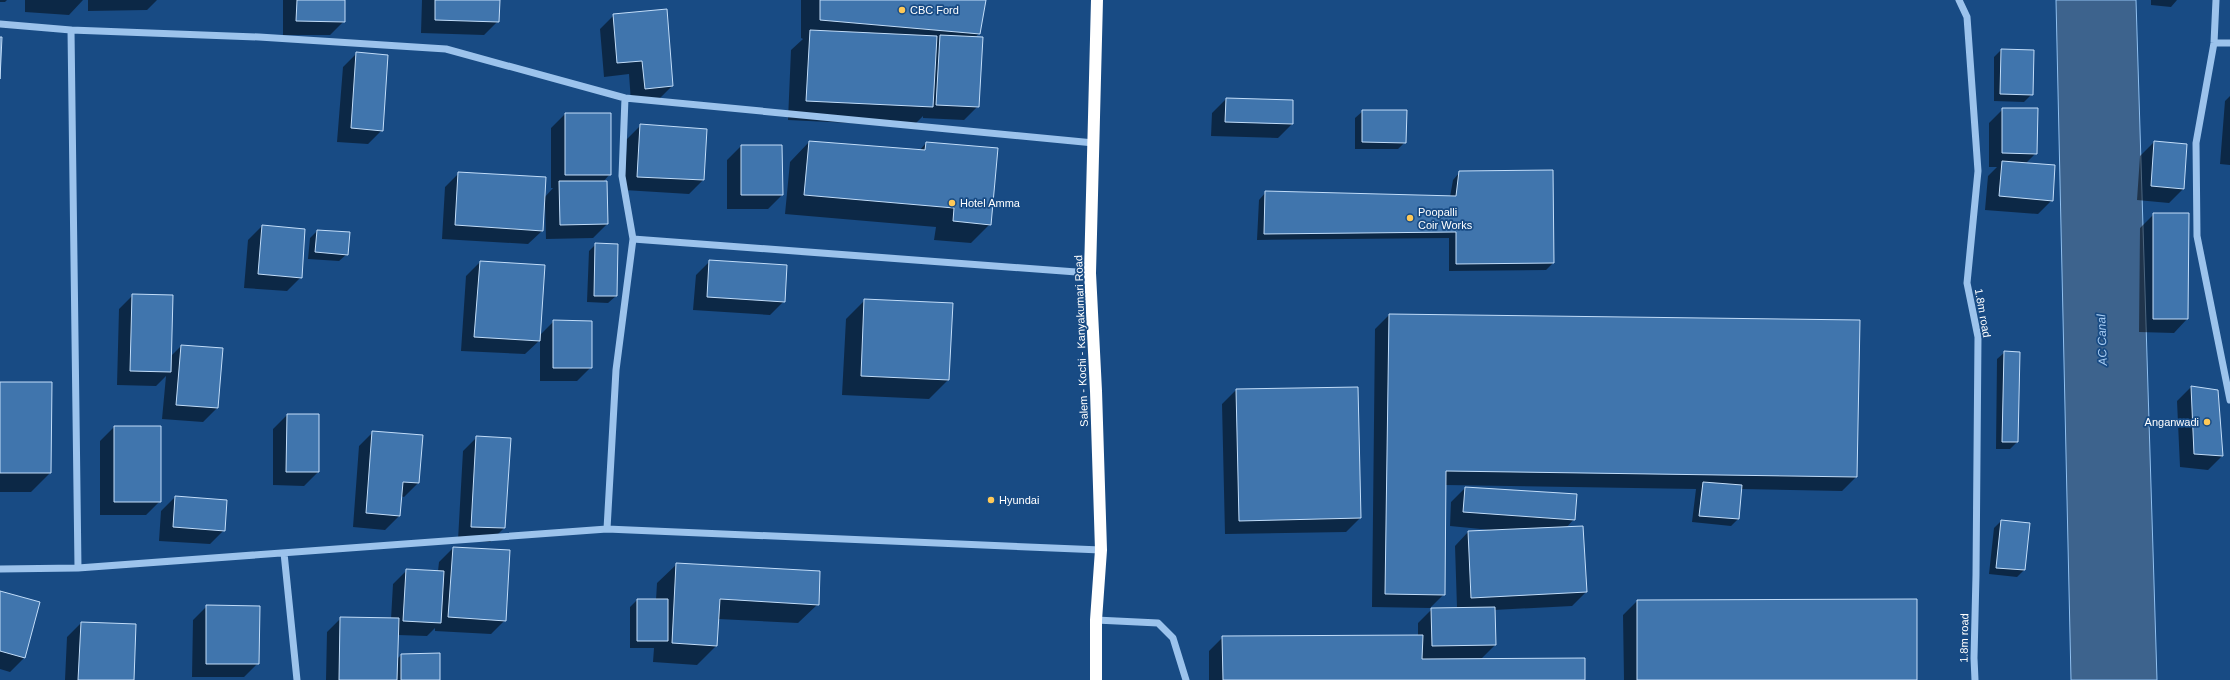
<svg xmlns="http://www.w3.org/2000/svg" width="2230" height="680" viewBox="0 0 2230 680" font-family="Helvetica,sans-serif">
<style>
.water{fill:#3d638d;stroke:#8fbfef}
.shadow{fill:#0007}
.building{fill:#4075ad;stroke:#c2ddf9}
.lines{fill:none;stroke-linecap:round;stroke-linejoin:round}
.minor{stroke:#9cc3ec;stroke-width:7}
.highway{stroke:#fff;stroke-width:12}
.poi-dot{fill:#ffc958;stroke:#184b84;stroke-width:1.5}
.labels{text-anchor:middle;dominant-baseline:central;stroke-width:3.5;stroke-linejoin:round;paint-order:stroke}
.poi-label{font-size:11px;fill:#fff;stroke:#184b84;text-anchor:start}
.street-label{font-size:11px;fill:#fff;stroke:#184b84}
.water-label{font-size:12px;font-style:italic;fill:#a8cdf4;stroke:#184b84}
</style>
<rect width="100%" height="100%" fill="#184b84"/>
<path class="water" d="M 2056,0 L 2136,0 L 2157,680 L 2071,680 Z"/>
<path class="shadow" d="M 0,0 L 7,0 L 5,2 L 0,2 Z
M 25,0 L 83,0 L 69,15 L 25,12 Z
M 88,0 L 157,0 L 147,10 L 88,11 Z
M 283,0 L 344,0 L 344,21 L 330,35 L 283,35 Z
M 422,0 L 499,0 L 498,21 L 484,35 L 421,33 Z
M 801,0 L 985,0 L 979,33 L 975,38 L 978,106 L 964,120 L 923,118 L 923,116 L 913,126 L 788,120 L 791,50 L 803,39 L 801,38 Z
M 2151,0 L 2177,0 L 2171,7 L 2151,5 Z
M 614,15 L 672,86 L 658,100 L 631,102 L 629,74 L 604,77 L 600,29 Z
M 2001,50 L 2032,94 L 2024,102 L 1994,101 L 1994,57 Z
M 357,53 L 382,130 L 368,144 L 337,142 L 343,67 Z
M 2230,96 L 2230,165 L 2220,164 L 2225,101 Z
M 1226,99 L 1292,101 L 1292,124 L 1278,138 L 1211,136 L 1212,113 Z
M 2003,109 L 2036,153 L 2025,164 L 2052,200 L 2038,214 L 1985,210 L 1988,176 L 1997,167 L 1989,167 L 1989,123 Z
M 1363,111 L 1405,142 L 1398,149 L 1355,149 L 1355,118 Z
M 565,114 L 610,174 L 603,182 L 607,224 L 593,238 L 546,239 L 545,202 L 544,202 L 542,231 L 528,244 L 442,239 L 445,187 L 459,173 L 544,198 L 553,188 L 551,188 L 551,128 Z
M 641,125 L 706,130 L 703,180 L 689,194 L 624,190 L 627,139 Z
M 809,142 L 919,151 L 926,143 L 990,224 L 971,243 L 934,240 L 936,227 L 785,214 L 790,162 Z
M 2154,142 L 2183,189 L 2169,203 L 2137,200 L 2140,156 Z
M 741,146 L 782,195 L 768,209 L 727,209 L 727,160 Z
M 1460,172 L 1553,263 L 1546,270 L 1449,271 L 1449,238 L 1257,240 L 1259,200 L 1266,192 L 1450,197 L 1453,180 Z
M 2154,214 L 2187,319 L 2174,333 L 2139,332 L 2140,228 Z
M 262,226 L 301,277 L 287,291 L 244,288 L 248,240 Z
M 317,231 L 347,254 L 339,261 L 308,259 L 310,238 Z
M 596,244 L 617,245 L 616,296 L 608,303 L 587,302 L 589,251 Z
M 710,261 L 784,301 L 770,315 L 693,310 L 696,275 Z
M 480,262 L 540,335 L 554,321 L 591,367 L 577,381 L 540,381 L 540,340 L 525,354 L 461,351 L 466,276 Z
M 133,295 L 170,357 L 181,346 L 217,408 L 203,422 L 162,419 L 166,376 L 156,386 L 117,385 L 119,309 Z
M 865,300 L 948,380 L 929,399 L 842,395 L 846,319 Z
M 1389,315 L 1856,477 L 1842,491 L 1741,489 L 1738,519 L 1731,526 L 1692,522 L 1696,489 L 1445,485 L 1444,594 L 1430,608 L 1372,607 L 1375,329 Z
M 2005,352 L 2019,353 L 2017,442 L 2010,449 L 1996,449 L 1997,359 Z
M 0,383 L 50,473 L 31,492 L 0,492 Z
M 2191,387 L 2217,391 L 2222,456 L 2208,470 L 2180,467 L 2177,401 Z
M 1357,388 L 1360,518 L 1346,532 L 1225,534 L 1222,404 L 1236,390 Z
M 287,415 L 318,472 L 304,486 L 273,485 L 273,429 Z
M 114,427 L 160,501 L 146,515 L 100,515 L 100,441 Z
M 373,432 L 418,483 L 404,497 L 401,496 L 399,516 L 385,530 L 353,527 L 359,446 Z
M 477,437 L 504,528 L 490,542 L 458,540 L 463,451 Z
M 1465,488 L 1574,519 L 1566,528 L 1586,592 L 1572,606 L 1494,610 L 1495,645 L 1480,660 L 1584,680 L 1209,680 L 1209,651 L 1223,637 L 1418,636 L 1418,623 L 1432,609 L 1457,608 L 1455,546 L 1468,532 L 1501,531 L 1450,526 L 1451,502 Z
M 175,497 L 224,530 L 210,544 L 159,541 L 161,511 Z
M 2001,521 L 2024,570 L 2017,577 L 1989,574 L 1994,528 Z
M 453,548 L 505,620 L 491,634 L 435,631 L 435,628 L 427,636 L 398,635 L 397,659 L 401,655 L 439,680 L 326,680 L 327,632 L 341,618 L 391,619 L 393,584 L 407,570 L 438,571 L 439,562 Z
M 677,564 L 818,604 L 798,623 L 718,619 L 716,646 L 697,665 L 653,662 L 654,648 L 630,648 L 630,607 L 637,600 L 656,600 L 657,583 Z
M 0,593 L 24,658 L 10,672 L 0,669 Z
M 1637,601 L 1916,680 L 1624,680 L 1623,615 Z
M 207,606 L 258,663 L 244,677 L 192,677 L 193,620 Z
M 81,623 L 133,680 L 65,680 L 67,637 Z"/>
<path class="building" d="M 297,0 L 345,0 L 345,22 L 296,21 Z
M 435,0 L 500,0 L 499,22 L 435,20 Z
M 820,0 L 986,0 L 980,34 L 820,20 Z
M 667,9 L 673,86 L 645,89 L 642,61 L 617,63 L 613,14 Z
M 810,30 L 937,36 L 933,107 L 806,101 Z
M 940,35 L 983,37 L 979,107 L 936,105 Z
M 0,37 L 2,37 L 0,79 Z
M 2001,49 L 2034,50 L 2033,95 L 2000,94 Z
M 356,52 L 388,55 L 383,131 L 351,128 Z
M 1226,98 L 1293,100 L 1293,124 L 1225,122 Z
M 2002,108 L 2038,108 L 2037,154 L 2002,153 Z
M 1362,110 L 1407,110 L 1406,143 L 1362,142 Z
M 565,113 L 611,113 L 611,175 L 565,175 Z
M 640,124 L 707,129 L 704,180 L 637,177 Z
M 809,141 L 925,150 L 926,142 L 998,148 L 991,225 L 953,221 L 954,208 L 804,195 Z
M 2154,141 L 2187,144 L 2184,189 L 2151,186 Z
M 741,145 L 782,145 L 783,195 L 741,195 Z
M 2002,161 L 2055,165 L 2053,201 L 1999,196 Z
M 1553,170 L 1554,263 L 1456,264 L 1456,232 L 1264,234 L 1265,191 L 1456,196 L 1459,171 Z
M 458,172 L 546,177 L 543,231 L 455,225 Z
M 559,181 L 607,181 L 608,224 L 560,225 Z
M 2153,213 L 2189,213 L 2188,319 L 2153,319 Z
M 262,225 L 305,229 L 302,278 L 258,274 Z
M 317,230 L 350,232 L 348,255 L 315,252 Z
M 595,243 L 618,244 L 617,296 L 594,296 Z
M 709,260 L 787,265 L 785,302 L 707,297 Z
M 480,261 L 545,265 L 540,341 L 474,337 Z
M 132,294 L 173,295 L 171,372 L 130,371 Z
M 864,299 L 953,303 L 949,380 L 861,376 Z
M 1389,314 L 1860,320 L 1857,477 L 1446,471 L 1445,595 L 1385,594 Z
M 553,320 L 592,321 L 592,368 L 553,368 Z
M 181,345 L 223,348 L 218,408 L 176,405 Z
M 2004,351 L 2020,352 L 2018,442 L 2002,442 Z
M 0,382 L 52,382 L 51,473 L 0,473 Z
M 2191,386 L 2218,390 L 2223,456 L 2194,454 Z
M 1358,387 L 1361,518 L 1239,521 L 1236,389 Z
M 287,414 L 319,414 L 319,472 L 286,472 Z
M 114,426 L 161,426 L 161,502 L 114,502 Z
M 372,431 L 423,435 L 419,483 L 403,482 L 400,516 L 366,513 Z
M 476,436 L 511,438 L 505,528 L 471,527 Z
M 1703,482 L 1742,485 L 1739,519 L 1699,516 Z
M 1465,487 L 1577,494 L 1575,520 L 1463,512 Z
M 175,496 L 227,500 L 225,531 L 173,527 Z
M 2001,520 L 2030,523 L 2025,570 L 1996,568 Z
M 1583,526 L 1587,592 L 1471,598 L 1468,531 Z
M 453,547 L 510,550 L 506,621 L 448,617 Z
M 676,563 L 820,571 L 819,605 L 720,599 L 717,646 L 672,643 Z
M 406,569 L 444,571 L 441,623 L 403,621 Z
M 0,591 L 40,602 L 25,658 L 0,651 Z
M 637,599 L 668,599 L 668,641 L 637,641 Z
M 1917,599 L 1917,680 L 1637,680 L 1637,600 Z
M 206,605 L 260,606 L 259,664 L 206,664 Z
M 1495,607 L 1496,645 L 1432,646 L 1431,608 Z
M 340,617 L 399,618 L 397,680 L 339,680 Z
M 81,622 L 136,624 L 134,680 L 78,680 Z
M 1423,635 L 1422,659 L 1585,658 L 1585,680 L 1223,680 L 1222,636 Z
M 440,653 L 440,680 L 401,680 L 401,654 Z"/>
<g class="lines">
<path class="minor" d="M 1959,0 L 1967,17 L 1978,171 L 1967,283 L 1978,337 L 1976,575 L 1974,658 L 1975,680
M 2216,0 L 2214,43 L 2196,143 L 2197,236 L 2230,400
M 0,24 L 71,30 L 78,568 L 607,529 L 1101,550
M 71,30 L 259,37 L 446,49 L 625,98 L 1094,143
M 2214,43 L 2230,43
M 633,239 L 1090,273
M 607,529 L 616,370 L 633,239 L 622,176 L 625,98
M 284,553 L 297,680
M 0,569 L 78,568
M 1096,620 L 1158,623 L 1173,638 L 1186,680"/>
<path class="highway" d="M 1096,680 L 1096,620 L 1101,550 L 1096,391 L 1090,273 L 1097,0"/>
</g>
<g class="poi-dot">
<circle cx="902" cy="10" r="4"/>
<circle cx="952" cy="203" r="4"/>
<circle cx="1410" cy="218" r="4"/>
<circle cx="2207" cy="422" r="4"/>
<circle cx="991" cy="500" r="4"/>
</g>
<g class="labels">
<g class="poi-label">
<text x="910" y="10">CBC Ford</text>
<text x="960" y="203">Hotel Amma</text>
<text x="1418" y="212">Poopalli<tspan x="1418" dy="13">Coir Works</tspan></text>
<text x="2199" y="422" text-anchor="end">Anganwadi</text>
<text x="999" y="500">Hyundai</text>
</g>
<g class="street-label">
<text transform="translate(1983 313) rotate(80)">1.8m road</text>
<text transform="translate(1081 341) rotate(-92)">Salem - Kochi - Kanyakumari Road</text>
<text transform="translate(1964 638) rotate(-89)">1.8m road</text>
</g>
<g class="water-label">
<text transform="translate(2102 340) rotate(-92)">AC Canal</text>
</g>
</g>
</svg>
